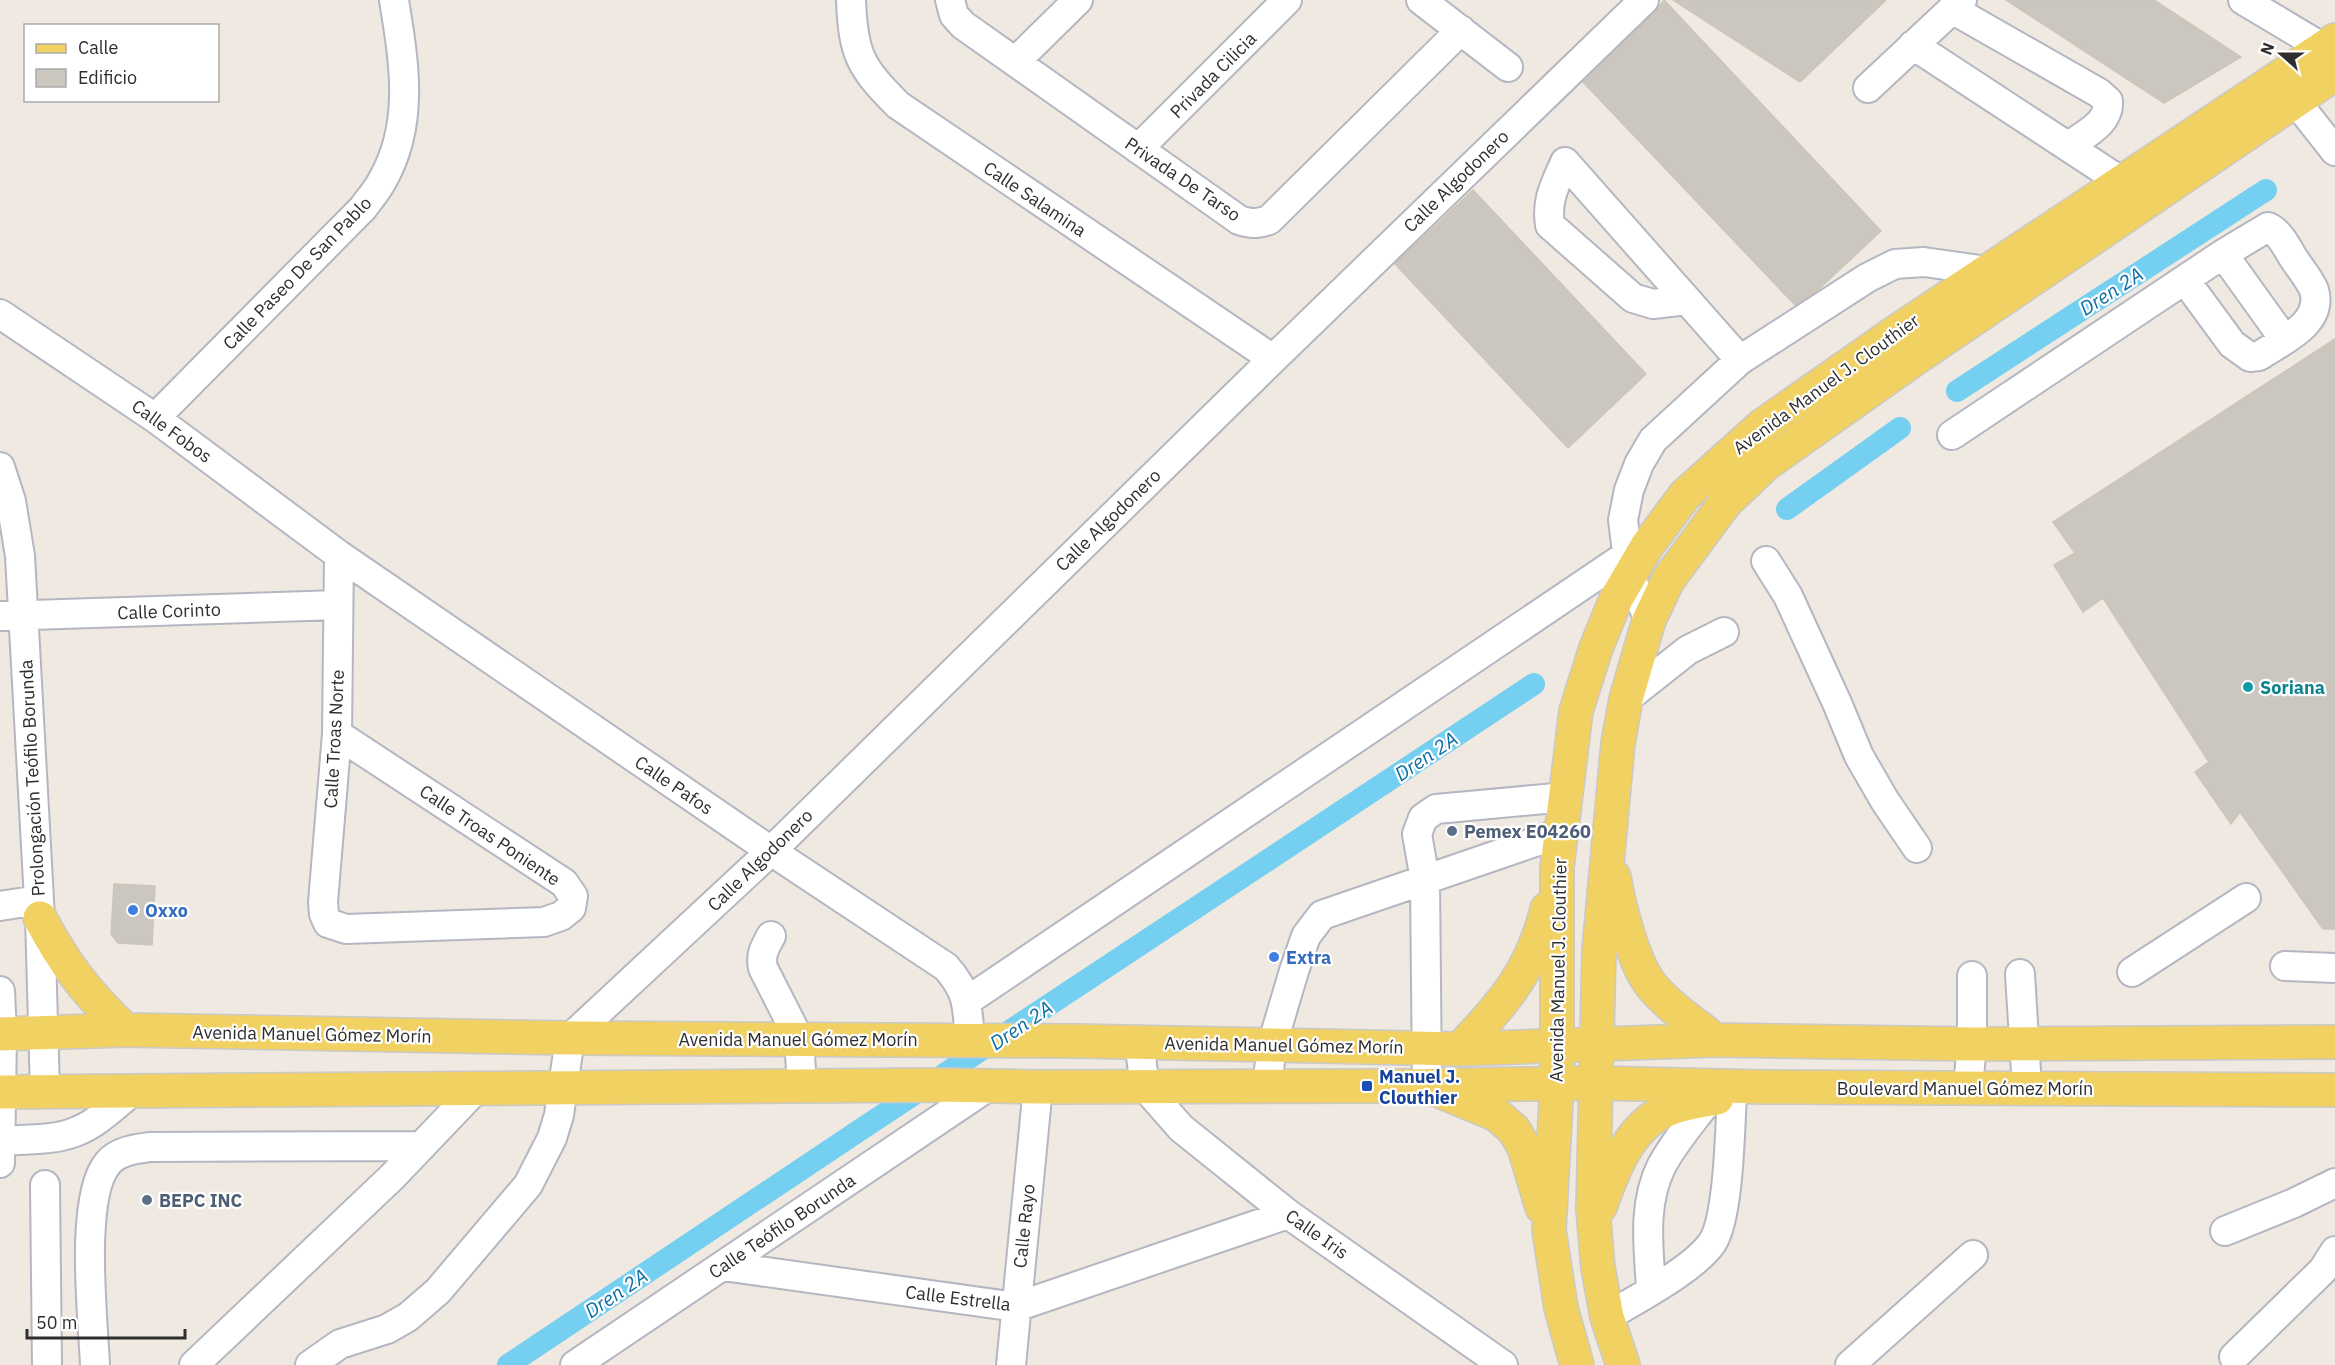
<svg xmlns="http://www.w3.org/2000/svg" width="2335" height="1365" viewBox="0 0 2335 1365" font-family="'IBM Plex Sans',sans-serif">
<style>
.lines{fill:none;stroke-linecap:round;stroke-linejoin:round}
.canal{stroke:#75cff0;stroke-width:22}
.building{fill:#cbc7bf;stroke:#cbc5ba;stroke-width:1.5}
.minor-casing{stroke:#b4b7c1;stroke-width:32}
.major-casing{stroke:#c9c9c9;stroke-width:36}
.minor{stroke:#fff;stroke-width:28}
.major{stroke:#f2d163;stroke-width:33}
.culture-dot{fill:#0f9aa8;stroke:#fff;stroke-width:2}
.service-dot{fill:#5c6f8a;stroke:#fff;stroke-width:2}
.shop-dot{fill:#3f7fe0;stroke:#fff;stroke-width:2}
.transit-dot{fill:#1a4fb4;stroke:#fff;stroke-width:2}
.labels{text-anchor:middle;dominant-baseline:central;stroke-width:4.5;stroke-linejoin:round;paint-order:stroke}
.street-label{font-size:18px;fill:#2e2e2e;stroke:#fff}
.culture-label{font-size:18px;font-weight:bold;fill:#0d838f;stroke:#fff;text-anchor:start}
.service-label{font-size:18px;font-weight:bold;fill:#4e5e75;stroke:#fff;text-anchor:start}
.shop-label{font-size:18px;font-weight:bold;fill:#366cbe;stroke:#fff;text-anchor:start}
.transit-label{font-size:18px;font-weight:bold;fill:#164399;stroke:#fff;text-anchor:start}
.water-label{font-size:20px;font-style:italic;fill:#0d6fa3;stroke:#fff}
</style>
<rect width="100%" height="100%" fill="#efe9e1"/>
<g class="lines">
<path class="canal" d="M 1957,391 L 2266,190
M 1787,509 L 1900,428
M 508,1365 L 863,1128 L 1534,684"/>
</g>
<path class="building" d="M 1664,0 L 1881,231 L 1819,289 L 1795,305 L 1583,82 L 1655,12 Z
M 1673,0 L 1886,0 L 1800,82 Z
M 2006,0 L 2154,0 L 2241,57 L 2164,103 Z
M 1473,190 L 1646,374 L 1568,448 L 1395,264 Z
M 2335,339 L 2335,929 L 2323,929 L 2240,812 L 2231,824 L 2195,772 L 2209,762 L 2103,598 L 2083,612 L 2054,565 L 2075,553 L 2053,522 Z
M 114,884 L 155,886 L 152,945 L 118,943 L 111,934 Z"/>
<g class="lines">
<g class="minor-casing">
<path id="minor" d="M 851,0 C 853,54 860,67 898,105 L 1273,359
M 950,0 L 954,15 L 963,25 L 1239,220 C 1251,224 1258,224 1269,220 L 1461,30
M 1421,0 L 1508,67
M 2243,0 L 2335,55
M 1952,9 L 2099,93 L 2108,101 C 2110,123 2085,134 2069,146
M 1913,45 L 2122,182 L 2141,192
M 1016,61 L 1078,0
M 2282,84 L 2335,151
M 1868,88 L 1962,0
M 1138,149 L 1287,0
M 2223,254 L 2284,339
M 1687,300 L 1653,304 L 1633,298 L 1550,225 C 1546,200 1555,185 1565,162 L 1740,360
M 0,314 L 155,418 L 339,555 L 771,851 L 946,967 C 969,993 967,1006 970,1040
M 155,418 L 363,208 C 369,199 377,191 382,181 C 415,124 404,62 394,0
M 1952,435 L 2223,254 L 2268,227 C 2280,232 2287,248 2294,259 C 2300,268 2310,280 2314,290 C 2324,324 2281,341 2259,356 L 2250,357 L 2232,344 L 2185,280
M 0,467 L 11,501 L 20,556 L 40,918 L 45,1092
M 1766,561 L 1788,596 L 1837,703 L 1859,756 L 1885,801 L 1917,848
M 0,616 L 338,605
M 1649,620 L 1630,576 L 1623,520 L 1629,490 L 1639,464 L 1653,440 L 1740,360 L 1867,278 L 1895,264 L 1924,262 L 1987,271 L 2000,276
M 1626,699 L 1688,650 L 1724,632
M 337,734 L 564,883 L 573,896 L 571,908 L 561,916 L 544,922 L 346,929 L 328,923 L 324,914 L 323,902 L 337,734 L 339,555
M 0,906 L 39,900
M 771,936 C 765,947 760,955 763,968 L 799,1039 L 802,1086
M 2285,966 L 2335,968
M 2132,972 L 2246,898
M 2020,974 L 2027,1088
M 0,991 L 2,1034 L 0,1163
M 967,1001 L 1627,555
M 1139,1042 L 1145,1087 L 1181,1128 L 1288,1214 L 1503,1365
M 1427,1085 L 1425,880 L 1417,834 L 1423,818 L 1436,809 L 1566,797
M 1267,1086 L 1272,1045 L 1294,971 L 1306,936 L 1322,915 L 1561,833
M 1968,1087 L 1972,1044 L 1972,976
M 0,1141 C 24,1139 53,1141 75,1132 C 97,1124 115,1105 133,1091
M 45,1185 L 47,1365
M 2225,1231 L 2294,1203 L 2335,1183
M 723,1266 L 1016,1307 L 1288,1214
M 1651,1290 C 1649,1250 1642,1206 1661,1167 C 1673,1143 1693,1121 1709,1099
M 1607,1317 C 1636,1299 1693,1270 1712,1243 C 1729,1218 1730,1128 1732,1094
M 2234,1357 L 2323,1270 L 2335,1251
M 95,1365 C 93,1319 79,1197 108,1163 C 118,1151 135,1149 150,1147 L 422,1146
M 194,1365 L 392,1177 L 477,1088
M 310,1365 L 340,1344 L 387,1329 L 408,1317 L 438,1291 L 528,1185 L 552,1138 L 559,1115 L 570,1038 L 771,851 L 1273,359 L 1644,0
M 575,1365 L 989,1086
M 1011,1365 L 1038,1087
M 1850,1365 L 1973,1255"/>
</g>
<g class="major-casing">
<path id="major" d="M 1614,877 C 1619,906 1633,962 1651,985 C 1668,1006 1694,1023 1715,1040
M 40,918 C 65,966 87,993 125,1030
M 0,1034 L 125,1030 L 570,1038 L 1077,1041 L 1460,1049 L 1715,1040 L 1972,1044 L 2335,1042
M 1460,1049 C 1503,1003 1532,972 1547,909
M 1437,1090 L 1497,1115 L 1514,1130 L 1524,1147 L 1542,1207
M 0,1092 L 937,1085 L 1038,1087 L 1400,1086 L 1596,1083 L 1765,1087 L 2335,1090
M 1600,1207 C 1612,1173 1628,1129 1663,1112 C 1679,1103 1700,1101 1717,1098
M 1577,1365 L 1561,1308 L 1549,1230 L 1557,1083 L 1557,867 L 1576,711 L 1596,648 L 1616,599 L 1647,546 L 1685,495 L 1763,425 L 1896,332 L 2335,40
M 1623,1365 L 1607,1317 L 1598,1268 L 1593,1209 L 1599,950 L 1618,743 L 1626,699 L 1649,620 L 1668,580 L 1725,503 L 1766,464 L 1913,360 L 2335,74"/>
</g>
<use href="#minor" class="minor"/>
<use href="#major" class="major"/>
</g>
<circle class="culture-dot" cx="2248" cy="687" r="6"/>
<g class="service-dot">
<circle cx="1452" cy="831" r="6"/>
<circle cx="147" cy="1200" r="6"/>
</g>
<g class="shop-dot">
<circle cx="133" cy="910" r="6"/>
<circle cx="1274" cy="957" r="6"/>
</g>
<rect class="transit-dot" x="1361" y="1080" width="12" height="12" rx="3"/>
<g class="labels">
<g class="street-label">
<text transform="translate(1213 75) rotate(-45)">Privada Cilicia</text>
<text transform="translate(1183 179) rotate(34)">Privada De Tarso</text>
<text transform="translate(1456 181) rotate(-44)">Calle Algodonero</text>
<text transform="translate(1035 199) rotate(34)">Calle Salamina</text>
<text transform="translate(297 273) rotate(-46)">Calle Paseo De San Pablo</text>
<text transform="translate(1826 384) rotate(-36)">Avenida Manuel J. Clouthier</text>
<text transform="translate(172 431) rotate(36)">Calle Fobos</text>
<text transform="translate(1108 520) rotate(-44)">Calle Algodonero</text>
<text transform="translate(169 611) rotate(-2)">Calle Corinto</text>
<text transform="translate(334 739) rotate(-87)">Calle Troas Norte</text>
<text transform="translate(32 778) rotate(-93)">Prolongación Teófilo Borunda</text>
<text transform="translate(674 785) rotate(34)">Calle Pafos</text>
<text transform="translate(490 835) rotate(34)">Calle Troas Poniente</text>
<text transform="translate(760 860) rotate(-44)">Calle Algodonero</text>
<text transform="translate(1558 970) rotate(-89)">Avenida Manuel J. Clouthier</text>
<text transform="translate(312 1034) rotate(1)">Avenida Manuel Gómez Morín</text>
<text x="798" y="1039">Avenida Manuel Gómez Morín</text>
<text transform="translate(1284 1045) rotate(1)">Avenida Manuel Gómez Morín</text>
<text x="1965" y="1088">Boulevard Manuel Gómez Morín</text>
<text transform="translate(782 1226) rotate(-34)">Calle Teófilo Borunda</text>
<text transform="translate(1024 1226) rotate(-84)">Calle Rayo</text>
<text transform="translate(1317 1234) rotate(35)">Calle Iris</text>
<text transform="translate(958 1298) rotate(7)">Calle Estrella</text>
</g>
<g class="culture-label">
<text x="2260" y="687">Soriana</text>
</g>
<g class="service-label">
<text x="1464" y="831">Pemex E04260</text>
<text x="159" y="1200">BEPC INC</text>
</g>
<g class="shop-label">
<text x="145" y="910">Oxxo</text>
<text x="1286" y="957">Extra</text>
</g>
<g class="transit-label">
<text x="1379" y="1076">Manuel J.<tspan x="1379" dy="21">Clouthier</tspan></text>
</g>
<g class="water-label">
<text transform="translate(2111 291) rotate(-33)">Dren 2A</text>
<text transform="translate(1426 756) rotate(-34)">Dren 2A</text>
<text transform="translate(1021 1025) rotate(-34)">Dren 2A</text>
<text transform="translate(616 1293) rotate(-34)">Dren 2A</text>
</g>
</g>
<rect x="24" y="24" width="195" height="78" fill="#ffffff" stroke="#ababab" stroke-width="1.5"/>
<rect x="36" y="44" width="30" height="9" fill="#f2d163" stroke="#ababab" stroke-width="1.5"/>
<text x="78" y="54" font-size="18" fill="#2e2e2e">Calle</text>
<rect x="36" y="69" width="30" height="18" fill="#cbc7bf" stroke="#ababab" stroke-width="1.5"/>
<text x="78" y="84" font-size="18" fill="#2e2e2e">Edificio</text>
<g transform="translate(2281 54) rotate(291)" stroke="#ffffff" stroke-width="4.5" paint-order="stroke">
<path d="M0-4.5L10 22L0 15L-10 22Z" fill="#2e2e2e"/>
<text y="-9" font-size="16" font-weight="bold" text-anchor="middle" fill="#2e2e2e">N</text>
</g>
<path d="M27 1329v9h158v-9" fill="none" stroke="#2e2e2e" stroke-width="3"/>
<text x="36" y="1329" font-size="18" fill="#2e2e2e" stroke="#ffffff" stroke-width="4.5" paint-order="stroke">50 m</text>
</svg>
